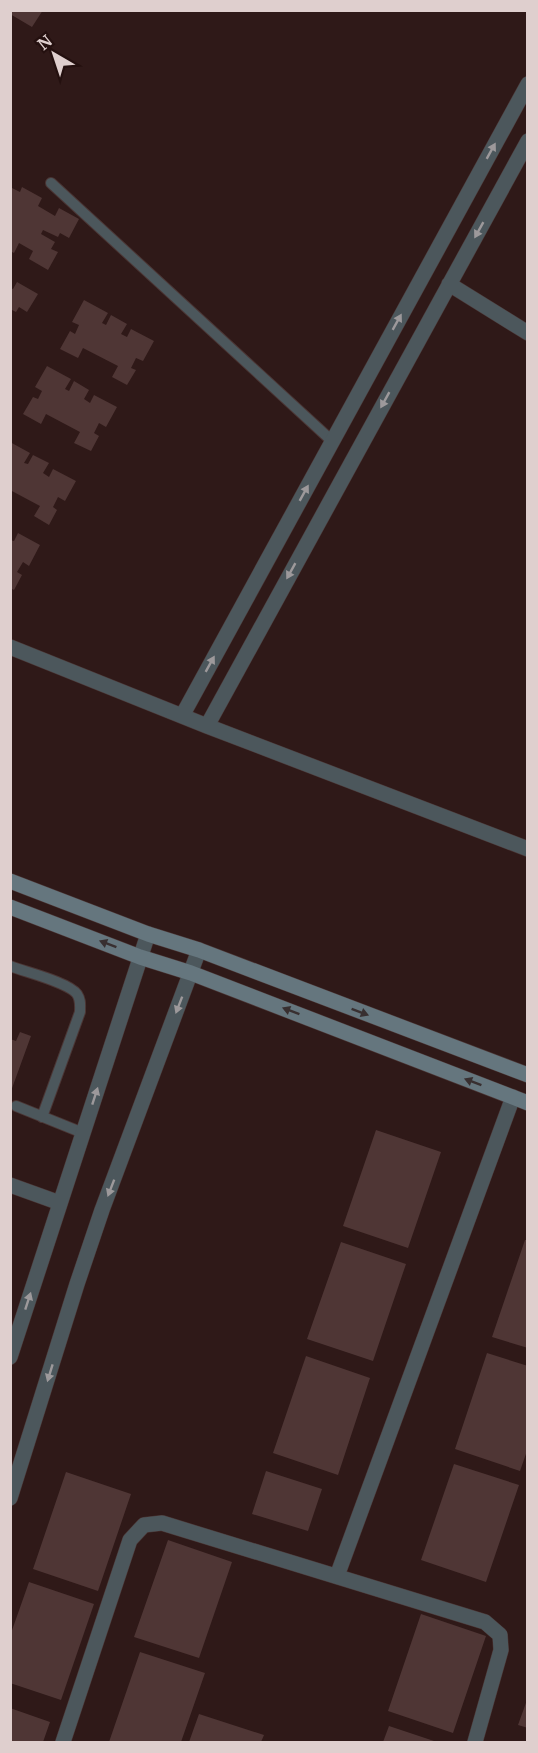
<svg xmlns="http://www.w3.org/2000/svg" width="538" height="1753" viewBox="0 0 538 1753" font-family="Merriweather,serif">
<style>
.building{fill:#4f3635}
.lines{fill:none;stroke-linecap:round;stroke-linejoin:round}
.lane-casing{stroke:#4b3635;stroke-width:12}
.street-casing{stroke:#4b3635;stroke-width:16}
.secondary-casing{stroke:#4b3635;stroke-width:16}
.lane{stroke:#4c575c;stroke-width:10}
.street{stroke:#4c575c;stroke-width:15}
.secondary{stroke:#65767e;stroke-width:15}
.oneway{fill:#9d999b}
.oneway2{fill:#382f30}
</style>
<rect width="100%" height="100%" fill="#2f1918"/>
<path class="building" d="M 10,10 L 43,10 L 32,27 L 10,14 Z
M 10,187 L 20,192 L 22,187 L 42,198 L 38,206 L 55,216 L 59,208 L 79,219 L 69,238 L 60,233 L 58,237 L 43,230 L 41,234 L 55,242 L 51,249 L 58,252 L 48,270 L 29,259 L 33,251 L 19,243 L 14,253 L 10,251 Z
M 17,282 L 38,294 L 27,312 L 19,307 L 16,312 L 10,309 L 10,288 L 13,289 Z
M 84,300 L 108,313 L 102,323 L 106,325 L 111,315 L 127,324 L 121,334 L 127,337 L 131,329 L 154,341 L 143,361 L 136,358 L 131,368 L 136,370 L 127,385 L 112,377 L 118,366 L 83,348 L 78,358 L 60,349 L 70,331 L 75,334 L 79,325 L 72,322 Z
M 47,366 L 71,379 L 65,389 L 69,391 L 74,381 L 89,390 L 84,399 L 90,403 L 94,395 L 117,407 L 106,427 L 99,423 L 94,433 L 99,436 L 91,451 L 74,443 L 80,432 L 46,414 L 41,424 L 23,414 L 33,397 L 38,399 L 42,391 L 35,387 Z
M 10,442 L 30,453 L 24,463 L 28,464 L 33,455 L 49,463 L 43,473 L 49,477 L 53,469 L 76,481 L 65,501 L 58,497 L 53,507 L 57,510 L 49,525 L 34,516 L 40,506 L 10,490 Z
M 18,533 L 40,545 L 29,566 L 23,562 L 17,572 L 22,575 L 14,590 L 10,588 L 10,540 L 14,541 Z
M 20,1032 L 31,1036 L 11,1091 L 10,1039 L 16,1041 Z
M 376,1130 L 441,1152 L 408,1248 L 343,1226 Z
M 525,1240 L 528,1240 L 528,1348 L 492,1337 Z
M 341,1242 L 406,1264 L 373,1361 L 307,1339 Z
M 487,1353 L 528,1366 L 528,1448 L 520,1471 L 455,1449 Z
M 306,1356 L 370,1378 L 338,1475 L 273,1453 Z
M 454,1464 L 519,1485 L 486,1582 L 421,1560 Z
M 266,1471 L 322,1489 L 308,1531 L 252,1514 Z
M 66,1472 L 131,1494 L 98,1591 L 33,1569 Z
M 168,1540 L 232,1562 L 199,1658 L 134,1637 Z
M 29,1582 L 94,1604 L 61,1700 L 10,1683 L 10,1636 Z
M 421,1614 L 486,1636 L 453,1733 L 388,1711 Z
M 140,1652 L 205,1673 L 181,1742 L 109,1742 Z
M 527,1700 L 528,1700 L 528,1728 L 518,1725 Z
M 10,1708 L 50,1722 L 43,1742 L 10,1742 Z
M 199,1714 L 264,1735 L 261,1742 L 189,1742 Z
M 389,1726 L 437,1742 L 383,1742 Z"/>
<g class="lines">
<g class="lane-casing">
<path id="lane" d="M 51,183 L 332,441
M 10,966 C 25,972 68,982 77,994 C 81,1000 80,1005 80,1012 L 42,1117
M 16,1106 L 83,1133"/>
</g>
<g class="street-casing">
<path id="street" d="M 449,284 L 528,333
M 10,647 L 207,726 L 528,849
M 182,716 L 528,84
M 207,726 L 528,141
M 10,1185 L 60,1203
M 10,1357 L 148,934
M 10,1498 L 77,1284 L 102,1210 L 199,950
M 337,1576 L 513,1097
M 63,1742 L 130,1540 L 144,1525 L 162,1523 L 485,1622 L 500,1635 L 501,1650 L 475,1742"/>
</g>
<g class="secondary-casing">
<path id="secondary" d="M 10,881 L 148,934 L 199,950 L 528,1075
M 10,907 L 140,957 L 191,973 L 528,1103"/>
</g>
<use href="#lane" class="lane"/>
<use href="#street" class="street"/>
<use href="#secondary" class="secondary"/>
</g>
<defs><path id="oneway-solid" d="M-6-.8H1V-3.2L6.5 0L1 3.2V.8H-6Z" transform="scale(1.5)"/></defs>
<g class="oneway">
<use href="#oneway-solid" transform="translate(491 151) rotate(-61)"/>
<use href="#oneway-solid" transform="translate(479 230) rotate(119)"/>
<use href="#oneway-solid" transform="translate(397 322) rotate(-61)"/>
<use href="#oneway-solid" transform="translate(385 400) rotate(119)"/>
<use href="#oneway-solid" transform="translate(304 493) rotate(-61)"/>
<use href="#oneway-solid" transform="translate(291 571) rotate(119)"/>
<use href="#oneway-solid" transform="translate(210 664) rotate(-61)"/>
<use href="#oneway-solid" transform="translate(179 1005) rotate(111)"/>
<use href="#oneway-solid" transform="translate(95 1096) rotate(-72)"/>
<use href="#oneway-solid" transform="translate(111 1188) rotate(111)"/>
<use href="#oneway-solid" transform="translate(28 1301) rotate(-72)"/>
<use href="#oneway-solid" transform="translate(50 1373) rotate(107)"/>
</g>
<g class="oneway2">
<use href="#oneway-solid" transform="translate(108 944) rotate(-159)"/>
<use href="#oneway-solid" transform="translate(291 1011) rotate(-159)"/>
<use href="#oneway-solid" transform="translate(360 1012) rotate(21)"/>
<use href="#oneway-solid" transform="translate(473 1082) rotate(-159)"/>
</g>
<rect width="538" height="1753" fill="none" stroke="#dfcfce" stroke-width="24"/>
<g transform="translate(54 54) rotate(321)" stroke="#24100f" stroke-width="4.5" paint-order="stroke">
<path d="M0-4.5L10 22L0 15L-10 22Z" fill="#dfcfce"/>
<text y="-9" font-size="16" font-weight="bold" text-anchor="middle" fill="#dfcfce">N</text>
</g>
</svg>
